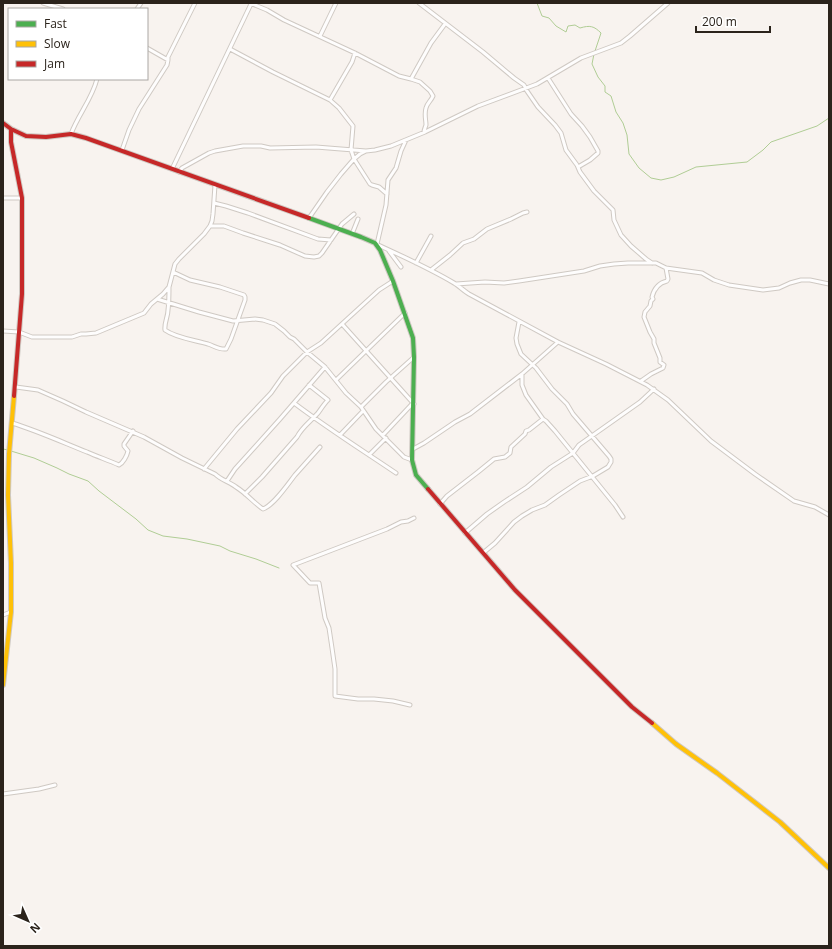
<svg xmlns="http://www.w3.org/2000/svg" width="832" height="949" viewBox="0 0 832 949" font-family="'Open Sans',sans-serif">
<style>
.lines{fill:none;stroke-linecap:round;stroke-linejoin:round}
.stream{stroke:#b0cd95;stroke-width:1}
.street-casing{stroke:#cfc9c3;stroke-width:5}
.fast-casing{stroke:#cfc9c3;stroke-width:6}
.slow-casing{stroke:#cfc9c3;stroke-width:6}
.jam-casing{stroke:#cfc9c3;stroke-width:6}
.street{stroke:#fefdfd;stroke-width:3}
.fast{stroke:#4caf50;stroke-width:4}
.slow{stroke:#ffc107;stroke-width:4}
.jam{stroke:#c62828;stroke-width:4}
</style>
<rect width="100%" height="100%" fill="#f8f3ef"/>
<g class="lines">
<path class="stream" d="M 537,3 L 542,16 L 549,18 L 556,26 L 566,32 L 568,26 L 575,25 L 580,28 C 590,25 594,26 601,33 L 595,51
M 594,54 L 592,64 L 598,77 L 605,86 L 605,92 L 611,96 L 616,112 L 623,123 L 627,135 L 629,154 L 639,168 L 651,178 L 661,180 L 674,177 L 696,167 L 747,162 L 763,150 L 771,142 L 817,126 L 829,118
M 3,449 L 8,450
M 11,451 L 34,458 L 57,468 L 69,474 L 88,481 L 99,491 L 136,519 L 148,530 L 163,536 L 187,539 L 220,546 L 230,551 L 256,559 L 279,568"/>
<g class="street-casing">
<path id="street" d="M 43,3 L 63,9
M 250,3 L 267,10 L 284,20 L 355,53 L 399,76 L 411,79 L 420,82 L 430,91 L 433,96 C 431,101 427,103 426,108 C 424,114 426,120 426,125 C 425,128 424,130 424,132
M 419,3 L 483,52 L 514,78 L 524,85 L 527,91 L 538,107 L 555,125 L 561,133 L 566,150 L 577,165 L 580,172 L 594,191 L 613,210 L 614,220 L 621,235 L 631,246 L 646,259 L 652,263
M 137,9 L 141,3
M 320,36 L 336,3
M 230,49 L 273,72 L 330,100 L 339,108 L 353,126 L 351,150 L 354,159 L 370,184 L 372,185 L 379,187 L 387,194
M 168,60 L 168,57 L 195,3
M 548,78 L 571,114 L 582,126 L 590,137 L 598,151 L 598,153 L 590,160 L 578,167
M 411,79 L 431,43 L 445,24
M 330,100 L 352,62 L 355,53
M 71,134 C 78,115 92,99 97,79
M 122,150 L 129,130 L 139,109 L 167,65 L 168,60 L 147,48
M 172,169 L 251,4
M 179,172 L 182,168 L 209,153 L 215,151 L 243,146 L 261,146 L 270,148 L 316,147 L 366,151
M 3,198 L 22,198
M 214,203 L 226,206 L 248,213 L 318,239 L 331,240
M 309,218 L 327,192 L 341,174 L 354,159 L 360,154 L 366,151 L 375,150 L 391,146 L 425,132 L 478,106 L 537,84 L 581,58 L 621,43 L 630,36 L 668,3
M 210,226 L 224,226 L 243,233 L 280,245 L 305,256 L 314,257 L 319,256 L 322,253 L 342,224 L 354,214
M 352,234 L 358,219
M 376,244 C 402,256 429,268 454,283 C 459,286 464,291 469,294 L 558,342 L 606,364 L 647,385 L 668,400 L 711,441 L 755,474 L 794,501 L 815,507 L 829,515
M 377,244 L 386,205 L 388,180 L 396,168 L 401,151 L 406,140
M 389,251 L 401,267
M 416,263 L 431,236
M 431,270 L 450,255 L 463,243 L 474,239 L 487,229 L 511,219 L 523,213 L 527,212
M 456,284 L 485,282 L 504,283 L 519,281 L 584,271 L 600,266 L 614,264 L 628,263 L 656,263 L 666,268 L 702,273 L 714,280 L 729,285 L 763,290 L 779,288 L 790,283 L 801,280 L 810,280 L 829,284
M 169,287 C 169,295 169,303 168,310 C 168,317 164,323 165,330 C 176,338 195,340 208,344 C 214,346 220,350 226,349 L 231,339 L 245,300 L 245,297 L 244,295 L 220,287 L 190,280 L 173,272
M 157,299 L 199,312 L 233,321 L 255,319 L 263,320 L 275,324 L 284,331 L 290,337 L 294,339 L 307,352 L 325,367 L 346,393 L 361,407 L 376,429 L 404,457 L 412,460
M 342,324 L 414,404
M 3,331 L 19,332 L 32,337 L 72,337 L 81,334 L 86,334 L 96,333 L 144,313 L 151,304 L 163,294 L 169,287 L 175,264 L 179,259 L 204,234 L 210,226 L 212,221 L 213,214 L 215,185
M 558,342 L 522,374 L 522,385 L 526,395 L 543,419 L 546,421 L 555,431 L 615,505 L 623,517
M 336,380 L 405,313
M 641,381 L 651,374 L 663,368 L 664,365 L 660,362 L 660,358 L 654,343 L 654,339 L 650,332 L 644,317 L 645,312 L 650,306 L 651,301 L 653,299 L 652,297 C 654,289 658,283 667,281 L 668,279 L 666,268
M 16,387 L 38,390 L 63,401 L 86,412 L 144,437 L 182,458 L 215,474 C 221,480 230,482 236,487 C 246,493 254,503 263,509 C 274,505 288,484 295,475 C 303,466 312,456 320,447
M 294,403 C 327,428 362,450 396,473
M 361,407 L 386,382 L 414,357
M 12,423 C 38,431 62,442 87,452 C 98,457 108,460 119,465 C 123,463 127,456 128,451 L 124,446 L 124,444 L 133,431
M 340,435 L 363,411
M 383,435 L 413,403
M 413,449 L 424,443 L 455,422 L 470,414 L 522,374
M 369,455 L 386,438
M 204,469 L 237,429 L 271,393 L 283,376 L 307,352 L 321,343 L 379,290 L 393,281
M 227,481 L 235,469 L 280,419 L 325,367
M 245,494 L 262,477 L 297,437 C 302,427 310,422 318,413 C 321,409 324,404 328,400 L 309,385
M 440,504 L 447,496 L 478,472 L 494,459 L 505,457 L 510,453 L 511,447 L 525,434 L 526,431 L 529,430 L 543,419
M 465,533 L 487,514 L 504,502 L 527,487 L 551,467 L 573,453 L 579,445 L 640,402 L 654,389
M 483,553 L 495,543 L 514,522 L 522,516 L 532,510 L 545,505 L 559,495 L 580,481 L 593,476 L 608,467 L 611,462 L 611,459 L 609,456 L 573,414 L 567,404 L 552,389 L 536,368 L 521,354 L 517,344 L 516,338 L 519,322
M 3,615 L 11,612
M 410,705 L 393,701 L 374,699 L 358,699 L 335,696 L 335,669 L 332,648 L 329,628 L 325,618 L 319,583 L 310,583 L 293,565 L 387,529 L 401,522 L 408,521 L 414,518
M 3,794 L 39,789 L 55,785"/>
</g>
<g class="fast-casing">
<path id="fast" d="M 309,218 L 361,237 L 375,243 L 380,250 L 393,281 L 413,338 L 414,357 L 412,460 L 416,475 L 428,489"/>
</g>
<g class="slow-casing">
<path id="slow" d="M 3,685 L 11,612 L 11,563 L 8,495 L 9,454 L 14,396
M 652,723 L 676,744 L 717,773 L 780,822 L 829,868"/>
</g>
<g class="jam-casing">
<path id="jam" d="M 3,123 L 11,129 L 26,136 L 46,137 L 71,134 L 86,138 L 309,218
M 11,129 L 11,142 L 22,198 L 22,294 L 14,396
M 428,489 L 515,590 L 632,707 L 652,723"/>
</g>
<use href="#street" class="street"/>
<use href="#fast" class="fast"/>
<use href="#slow" class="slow"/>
<use href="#jam" class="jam"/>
</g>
<rect width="832" height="949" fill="none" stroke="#2b231b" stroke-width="8"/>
<rect x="8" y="8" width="140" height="72" fill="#ffffff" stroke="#aaa7a4"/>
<rect x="16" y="21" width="20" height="6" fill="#4caf50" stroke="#aaa7a4"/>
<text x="44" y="28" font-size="12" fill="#2b231b">Fast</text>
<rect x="16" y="41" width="20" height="6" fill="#ffc107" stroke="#aaa7a4"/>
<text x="44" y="48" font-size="12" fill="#2b231b">Slow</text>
<rect x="16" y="61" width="20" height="6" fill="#c62828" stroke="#aaa7a4"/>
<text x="44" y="68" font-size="12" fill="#2b231b">Jam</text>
<g transform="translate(28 921) rotate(135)" stroke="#ffffff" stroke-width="3" paint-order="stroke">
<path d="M0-3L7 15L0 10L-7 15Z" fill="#2b231b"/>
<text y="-6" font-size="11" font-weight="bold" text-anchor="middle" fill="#2b231b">N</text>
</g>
<path d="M696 26v6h74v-6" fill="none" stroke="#2b231b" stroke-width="2"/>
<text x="702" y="26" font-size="12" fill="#2b231b" stroke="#ffffff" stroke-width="3" paint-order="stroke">200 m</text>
</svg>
